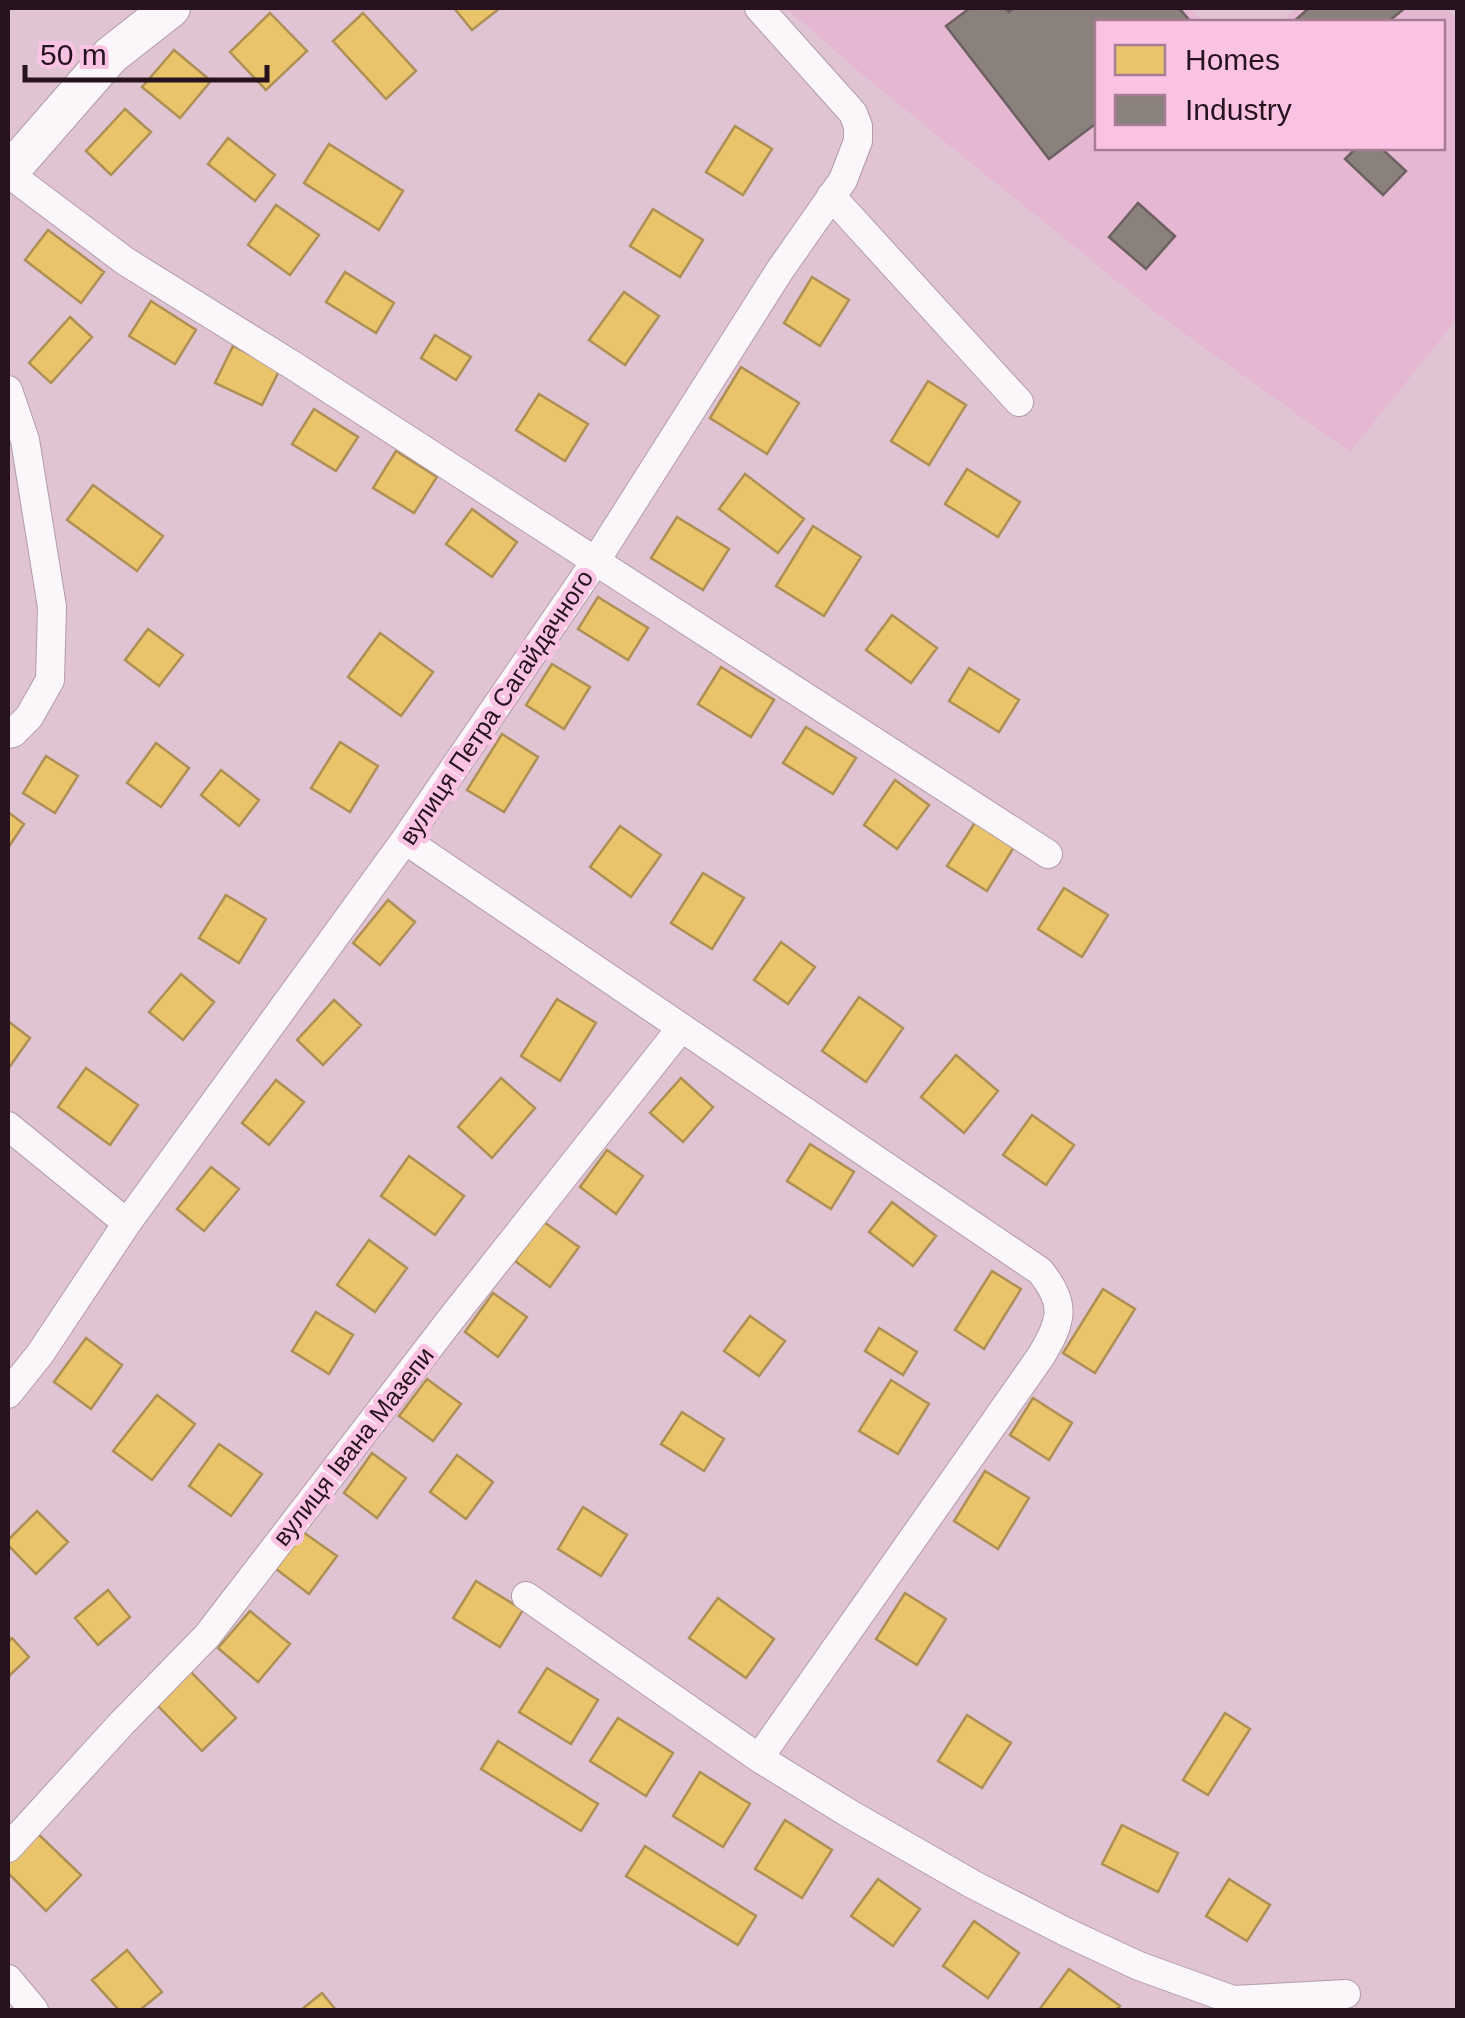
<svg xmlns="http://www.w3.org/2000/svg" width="1465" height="2018" viewBox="0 0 1465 2018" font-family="Helvetica,sans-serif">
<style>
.built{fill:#e6b7d2}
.homes{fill:#e9c46a;stroke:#ae8f54;stroke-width:2.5}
.industry{fill:#8a817c;stroke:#6c6060;stroke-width:2.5}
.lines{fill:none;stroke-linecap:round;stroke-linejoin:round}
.street-casing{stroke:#b29ca9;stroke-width:30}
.secondary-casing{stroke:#b29ca9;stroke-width:40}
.street{stroke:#faf6f9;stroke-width:28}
.secondary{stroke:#faf6f9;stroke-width:38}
.labels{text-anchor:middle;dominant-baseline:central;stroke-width:10;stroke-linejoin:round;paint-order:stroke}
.street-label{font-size:25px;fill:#26131f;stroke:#fbc3e3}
</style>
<rect width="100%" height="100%" fill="#e0c4d4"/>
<path class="built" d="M 786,8 L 1190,8 L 1203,22 L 1098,22 L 1098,148 L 1442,148 L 1442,22 L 1281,22 L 1297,8 L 1445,8 L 1458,20 L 1457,319 L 1350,452 L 1160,316 L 870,81 Z"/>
<path class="homes" d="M 454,8 L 500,8 L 472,30 Z
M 270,13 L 307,51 L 266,90 L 230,52 Z
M 363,13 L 416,71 L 386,99 L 333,41 Z
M 174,50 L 211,81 L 180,118 L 142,87 Z
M 125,109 L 151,132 L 111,175 L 86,151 Z
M 735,126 L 772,149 L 743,195 L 706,172 Z
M 228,138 L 275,175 L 255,201 L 208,164 Z
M 329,144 L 403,191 L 379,230 L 304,183 Z
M 276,205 L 319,235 L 290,275 L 248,245 Z
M 653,209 L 703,240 L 680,277 L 630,246 Z
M 48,230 L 104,272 L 81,303 L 25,260 Z
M 345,272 L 394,303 L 376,333 L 326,302 Z
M 812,277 L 849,300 L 820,346 L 784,323 Z
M 624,292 L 659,316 L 625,365 L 589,340 Z
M 151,301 L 196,330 L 175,364 L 129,336 Z
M 70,317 L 92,337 L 51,383 L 29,363 Z
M 435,335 L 471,357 L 456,380 L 421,358 Z
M 233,346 L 280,369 L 262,405 L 215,383 Z
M 741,367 L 799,403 L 767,454 L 710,418 Z
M 928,381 L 966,405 L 929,465 L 891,441 Z
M 539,394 L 588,424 L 565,461 L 516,430 Z
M 314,409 L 358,437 L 336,471 L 292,444 Z
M 396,451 L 437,477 L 414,513 L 373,488 Z
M 967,469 L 1020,502 L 998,537 L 945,504 Z
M 745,474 L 804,519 L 778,553 L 719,509 Z
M 93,485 L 163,536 L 137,571 L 67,520 Z
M 472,509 L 517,542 L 492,577 L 446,544 Z
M 677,517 L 729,549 L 703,590 L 651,558 Z
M 813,526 L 861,557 L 824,616 L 776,586 Z
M 598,597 L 648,628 L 628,660 L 578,629 Z
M 892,615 L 937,648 L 911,683 L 866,650 Z
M 148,629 L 183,655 L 159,686 L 125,660 Z
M 380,633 L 433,672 L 401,716 L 348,677 Z
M 552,664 L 590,687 L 564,729 L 526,705 Z
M 721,667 L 774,700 L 751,737 L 698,704 Z
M 969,668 L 1019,700 L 999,732 L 949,701 Z
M 806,727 L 856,758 L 833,794 L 783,763 Z
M 502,734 L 538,757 L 504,812 L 467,790 Z
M 340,742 L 378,766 L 350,812 L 311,788 Z
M 156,743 L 189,768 L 161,807 L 127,783 Z
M 46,756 L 78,776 L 55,813 L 23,793 Z
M 221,770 L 259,800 L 239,826 L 201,795 Z
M 895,780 L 929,805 L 897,849 L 864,825 Z
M 8,812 L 24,824 L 8,848 Z
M 978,818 L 1017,842 L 987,891 L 947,866 Z
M 620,826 L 661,855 L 631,897 L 590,867 Z
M 703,873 L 744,898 L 712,949 L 671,923 Z
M 1064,888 L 1108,915 L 1082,957 L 1038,929 Z
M 226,895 L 266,919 L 239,963 L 199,938 Z
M 388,900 L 415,922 L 380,965 L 353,943 Z
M 781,942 L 815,967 L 788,1004 L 754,980 Z
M 181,974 L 214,1002 L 183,1040 L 149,1012 Z
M 859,997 L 903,1028 L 866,1082 L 822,1051 Z
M 557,999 L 596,1023 L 560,1081 L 521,1056 Z
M 334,1000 L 361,1025 L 323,1065 L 297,1040 Z
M 8,1021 L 30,1038 L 8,1069 Z
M 956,1055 L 998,1091 L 964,1133 L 921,1097 Z
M 86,1068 L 138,1105 L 110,1145 L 58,1107 Z
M 501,1078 L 535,1108 L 492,1158 L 458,1127 Z
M 681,1078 L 713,1107 L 683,1142 L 650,1113 Z
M 276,1080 L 304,1102 L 269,1145 L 242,1123 Z
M 1032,1115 L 1074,1145 L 1046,1185 L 1003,1155 Z
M 810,1144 L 854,1172 L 831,1209 L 787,1181 Z
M 607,1150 L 643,1176 L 616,1214 L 580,1187 Z
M 409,1156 L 464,1196 L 435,1235 L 381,1196 Z
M 211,1167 L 239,1189 L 204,1231 L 177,1209 Z
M 892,1202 L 936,1236 L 913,1266 L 869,1232 Z
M 544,1222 L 579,1247 L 550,1287 L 515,1261 Z
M 369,1240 L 407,1268 L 375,1312 L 337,1285 Z
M 992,1271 L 1021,1289 L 984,1349 L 955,1330 Z
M 1103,1289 L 1135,1309 L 1095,1373 L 1063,1353 Z
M 493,1293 L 527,1317 L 498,1357 L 465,1332 Z
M 316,1312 L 353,1335 L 329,1374 L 292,1351 Z
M 750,1316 L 785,1341 L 759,1376 L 724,1351 Z
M 879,1328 L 917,1352 L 903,1375 L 865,1351 Z
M 86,1338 L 122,1365 L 91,1409 L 54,1382 Z
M 427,1379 L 461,1404 L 433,1441 L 399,1416 Z
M 891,1380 L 929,1404 L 898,1454 L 859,1431 Z
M 157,1395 L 195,1424 L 152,1480 L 113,1451 Z
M 1033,1398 L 1072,1423 L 1049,1460 L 1010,1435 Z
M 682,1412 L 724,1439 L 704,1471 L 661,1444 Z
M 219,1444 L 262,1474 L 231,1516 L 189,1486 Z
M 372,1453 L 406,1478 L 377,1518 L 344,1493 Z
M 457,1455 L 493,1482 L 466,1519 L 430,1492 Z
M 985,1471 L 1029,1498 L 998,1549 L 954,1521 Z
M 583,1507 L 627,1535 L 601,1576 L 558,1549 Z
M 37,1511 L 68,1542 L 36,1574 L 8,1545 L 8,1540 Z
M 303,1532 L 337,1556 L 309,1594 L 276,1569 Z
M 476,1581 L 523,1610 L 500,1647 L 453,1618 Z
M 108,1590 L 130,1617 L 98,1645 L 75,1618 Z
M 905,1593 L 946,1619 L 917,1665 L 876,1639 Z
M 718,1598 L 774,1639 L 746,1678 L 689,1638 Z
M 250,1611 L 290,1644 L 258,1682 L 218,1648 Z
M 12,1638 L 29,1657 L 8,1677 L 8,1642 Z
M 547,1668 L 598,1700 L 571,1744 L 519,1712 Z
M 189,1670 L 236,1718 L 202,1751 L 155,1703 Z
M 1225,1713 L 1250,1729 L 1208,1795 L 1183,1780 Z
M 967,1715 L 1011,1743 L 982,1788 L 938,1761 Z
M 618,1718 L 673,1753 L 646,1796 L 590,1761 Z
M 498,1741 L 598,1804 L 581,1831 L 481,1769 Z
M 700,1772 L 750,1804 L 723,1847 L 673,1816 Z
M 785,1820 L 832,1850 L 802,1898 L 755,1869 Z
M 1122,1825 L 1178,1853 L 1158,1892 L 1102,1864 Z
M 36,1832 L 81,1875 L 46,1911 L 8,1873 L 8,1861 Z
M 645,1846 L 756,1916 L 738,1945 L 626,1876 Z
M 878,1879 L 920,1909 L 893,1946 L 851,1916 Z
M 1229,1879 L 1270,1905 L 1247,1941 L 1206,1916 Z
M 974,1921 L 1019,1953 L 988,1998 L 943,1966 Z
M 127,1950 L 162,1992 L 140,2010 L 119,2010 L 92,1980 Z
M 1069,1969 L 1120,2006 L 1116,2010 L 1039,2010 Z
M 322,1993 L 336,2010 L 301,2010 Z"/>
<path class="industry" d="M 970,8 L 1005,8 L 1009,12 L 1014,8 L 1179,8 L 1191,22 L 1098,22 L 1098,122 L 1049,159 L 946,26 Z
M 1309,8 L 1405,8 L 1388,22 L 1293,22 Z
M 1356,148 L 1381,148 L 1406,171 L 1383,195 L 1345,159 Z
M 1138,203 L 1175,236 L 1146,269 L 1109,237 Z"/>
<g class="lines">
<g class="street-casing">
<path id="street" d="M 8,173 L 125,261 L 294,366 L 1048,854
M 831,196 L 1019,402
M 8,390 L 25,440 L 52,607 L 50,680 L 29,717 L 13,733 L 8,734
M 405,840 L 1040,1271 C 1067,1304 1062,1321 1041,1356 L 759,1758
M 8,1126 L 127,1223
M 8,1394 L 40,1354 L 127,1223 L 405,840 L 595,562 L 780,270 L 843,180 L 858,141 L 858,126 L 853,113 L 759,8
M 526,1596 L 759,1758 L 850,1814 L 974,1885 L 1068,1933 L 1139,1966 L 1233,2000 L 1346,1994
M 8,1848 L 122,1723 L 207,1636 L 451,1319 L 681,1028
M 8,1979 L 34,2010"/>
</g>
<g class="secondary-casing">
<path id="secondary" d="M 8,173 L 111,55 L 171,8"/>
</g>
<use href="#street" class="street"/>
<use href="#secondary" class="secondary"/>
</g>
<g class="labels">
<g class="street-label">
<text transform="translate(496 707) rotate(-56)">вулиця Петра Сагайдачного</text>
<text transform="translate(353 1446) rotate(-52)">вулиця Івана Мазепи</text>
</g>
</g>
<rect width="1465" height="2018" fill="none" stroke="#26131f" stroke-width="20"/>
<rect x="1095" y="20" width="350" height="130" fill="#fbc3e3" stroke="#a67d95" stroke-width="2.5"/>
<rect x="1115" y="45" width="50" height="30" fill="#e9c46a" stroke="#a67d95" stroke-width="2.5"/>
<text x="1185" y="70" font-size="30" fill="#26131f">Homes</text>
<rect x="1115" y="95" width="50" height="30" fill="#8a817c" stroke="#a67d95" stroke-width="2.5"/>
<text x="1185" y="120" font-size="30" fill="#26131f">Industry</text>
<path d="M25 65v15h242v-15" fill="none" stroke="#26131f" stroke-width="5"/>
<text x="40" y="65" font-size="30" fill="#26131f" stroke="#fbc3e3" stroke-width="8" paint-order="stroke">50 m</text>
</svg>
